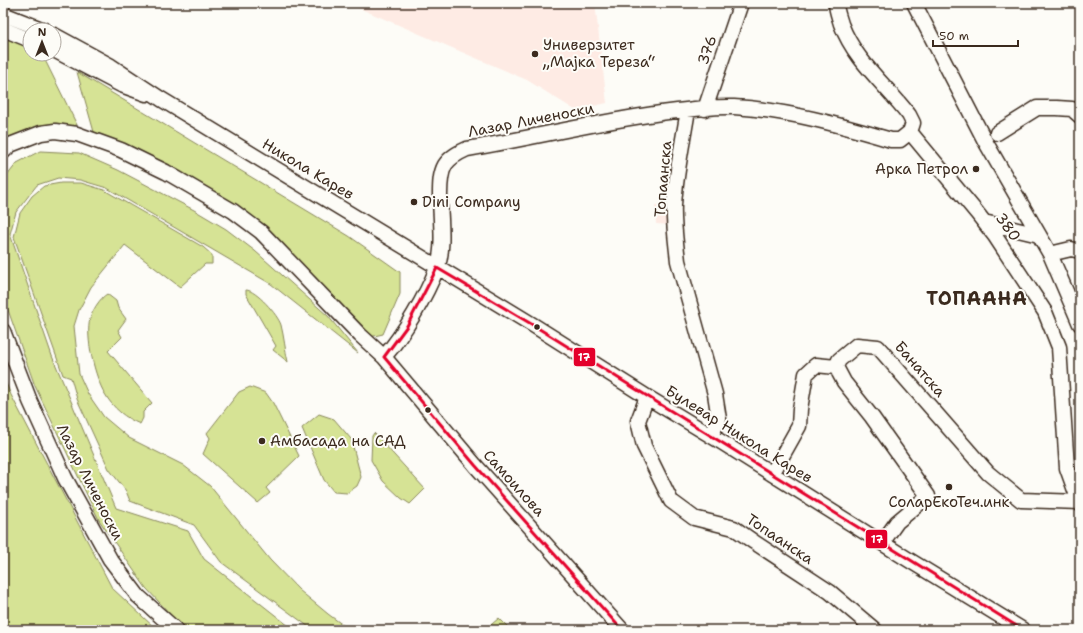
<svg xmlns="http://www.w3.org/2000/svg" width="1083" height="633" viewBox="0 0 1083 633" font-family="'Shantell Sans',sans-serif">
<style>
.built{fill:#feebe4}
.green{fill:#d6e395;stroke:#88865a}
.lines{fill:none;stroke-linecap:round;stroke-linejoin:round}
.minor-casing{stroke:#3b2a1e;stroke-width:17}
.minor{stroke:#fdfcf7;stroke-width:14}
.bus-1-casing{stroke:#fdfcf7;stroke-width:6}
.bus-1{stroke:#e4002b;stroke-width:3}
.poi-dot{fill:#3b2a1e;stroke:#fdfcf7;stroke-width:1.5}
.labels{text-anchor:middle;dominant-baseline:central;stroke-width:4;stroke-linejoin:round;paint-order:stroke}
.poi-label{font-size:15px;fill:#3b2a1e;stroke:#fdfcf7;text-anchor:start}
.street-label{font-size:15px;fill:#3b2a1e;stroke:#fdfcf7}
.district-label{font-size:19px;font-weight:bold;letter-spacing:1px;fill:#3b2a1e;stroke:#fdfcf7}
.line-badge{stroke:#fdfcf7;stroke-width:1.5}
.badge-label{font-size:11px;text-anchor:middle;font-weight:bold;fill:#fff}
</style>
<rect width="100%" height="100%" fill="#fdfcf7"/>
<filter id="ink" filterUnits="userSpaceOnUse"><feTurbulence type="fractalNoise" baseFrequency=".025" numOctaves="2"/><feDisplacementMap in="SourceGraphic" scale="8" xChannelSelector="R" yChannelSelector="G"/><feConvolveMatrix kernelMatrix="1 2 1 2 8 2 1 2 1" color-interpolation-filters="sRGB"/></filter>
<g filter="url(#ink)">
<path class="built" d="M 347,3 L 595,3 L 607,103 L 575,110 L 527,80 Z
M 655,205 L 671,206 L 672,225 L 656,224 Z"/>
<path class="green" d="M 3,35 L 30,47 L 30,54 L 42,54 L 77,125 L 11,138 L 3,149 Z
M 77,72 L 349,236 L 400,272 L 400,294 L 383,334 L 370,337 L 217,195 L 94,132 Z
M 40,151 L 79,153 L 118,170 L 194,210 L 226,229 L 255,251 L 328,316 L 358,353 L 271,284 L 107,188 L 80,180 L 58,178 L 37,185 L 16,212 L 10,234 L 52,356 L 116,508 L 188,531 L 204,559 L 294,630 L 185,630 L 146,588 L 99,520 L 35,386 L 3,296 L 3,181 L 17,163 Z
M 61,183 L 81,183 L 104,190 L 203,247 L 212,255 L 212,264 L 205,264 L 180,287 L 125,245 L 91,287 L 79,310 L 74,326 L 79,374 L 88,394 L 104,417 L 129,438 L 183,465 L 210,486 L 270,560 L 299,590 L 328,614 L 347,628 L 348,630 L 313,630 L 221,562 L 194,525 L 130,501 L 126,491 L 109,469 L 77,399 L 71,378 L 63,375 L 14,237 L 20,213 L 32,196 L 44,186 Z
M 246,290 C 256,290 278,315 281,325 C 284,337 285,349 288,362 L 273,350 L 276,346 L 246,294 Z
M 107,294 L 116,301 L 118,308 L 126,319 L 118,330 L 122,337 L 108,351 L 152,403 L 143,412 L 143,418 L 140,424 C 125,418 113,408 105,394 C 95,378 85,337 90,319 C 92,311 100,298 107,294 Z
M 3,376 L 11,395 L 112,588 L 157,630 L 3,630 Z
M 250,387 L 266,393 L 273,403 L 299,456 L 266,488 L 270,493 L 258,503 L 203,454 L 210,438 L 207,433 L 239,392 Z
M 319,414 L 334,419 L 351,439 L 361,477 L 357,486 L 347,493 L 334,492 L 324,480 L 302,428 Z
M 374,433 L 425,489 L 410,504 L 401,498 L 383,481 L 371,460 L 372,436 Z
M 499,618 L 511,630 L 485,630 Z"/>
<g class="lines">
<g class="minor-casing">
<path id="minor" d="M 836,3 C 836,10 839,17 841,24 C 855,61 885,84 909,115 L 913,123 L 910,132
M 914,3 L 985,141 L 1050,254 L 1080,324
M 3,14 L 44,30
M 3,29 L 30,40
M 54,35 L 111,66 L 161,99 L 533,325 L 647,397 L 723,443 L 909,560 L 1023,630
M 54,50 L 121,85 L 146,94
M 705,109 L 741,3
M 688,110 C 683,141 676,173 674,205 C 673,223 676,242 678,261 L 715,394 L 719,419 L 711,436
M 910,132 L 977,213 L 995,236 L 1045,312 L 1059,347 L 1067,468 L 1080,504
M 997,133 L 1037,108 L 1057,108 L 1072,109 L 1080,116
M 3,152 L 10,145 L 41,133 L 55,131 L 77,134 L 121,150 L 166,172 L 233,211 L 261,232 L 360,335 L 384,357 L 475,465 L 622,630
M 984,222 L 1039,235
M 1050,254 L 1071,249 L 1080,251
M 3,331 L 30,401 L 65,478 L 110,559 L 138,596 L 176,630
M 384,357 C 404,334 426,296 437,268 C 445,248 440,217 440,195 C 440,185 440,174 445,165 C 450,157 458,153 467,149 C 532,138 596,122 661,113 C 684,110 711,106 734,107 C 787,110 840,125 891,140 L 900,140 L 910,132
M 647,397 L 638,421 L 644,446 L 671,501 L 694,518 L 734,528 L 754,542 L 830,592 L 875,630
M 772,474 L 799,426 L 800,409 L 806,374 L 816,365 L 836,367
M 882,543 L 897,522 L 928,496 L 872,417 L 844,382 L 836,367 L 839,360 L 857,345 L 878,347 L 988,473 L 1021,500 L 1080,502"/>
</g>
<use href="#minor" class="minor"/>
<g class="bus-1-casing">
<path id="bus-1" d="M 437,268 L 533,325 L 1023,630
M 384,357 L 475,465 L 622,630
M 384,357 L 407,326 L 437,268"/>
</g>
<use href="#bus-1" class="bus-1"/>
</g>
</g>
<g class="poi-dot">
<circle cx="535" cy="54" r="4"/>
<circle cx="976" cy="169" r="4"/>
<circle cx="414" cy="202" r="4"/>
<circle cx="537" cy="327" r="3.5"/>
<circle cx="428" cy="410" r="3.5"/>
<circle cx="262" cy="441" r="4"/>
<circle cx="949" cy="487" r="4"/>
</g>
<g class="labels">
<g class="poi-label">
<text x="543" y="45">Универзитет<tspan x="543" dy="17">„Мајка Тереза“</tspan></text>
<text x="968" y="169" text-anchor="end">Арка Петрол</text>
<text x="422" y="202">Dini Company</text>
<text x="270" y="441">Амбасада на САД</text>
<text x="949" y="502" text-anchor="middle">СоларЕкоТеч.инк</text>
</g>
<g class="street-label">
<text transform="translate(707 50) rotate(-71)">376</text>
<text transform="translate(531 120) rotate(-11)">Лазар Личеноски</text>
<text transform="translate(308 169) rotate(31)">Никола Карев</text>
<text transform="translate(663 179) rotate(-85)">Топаанска</text>
<text transform="translate(1008 227) rotate(54)">380</text>
<text transform="translate(920 369) rotate(49)">Банатска</text>
<text transform="translate(739 434) rotate(32)">Булевар Никола Карев</text>
<text transform="translate(90 482) rotate(63)">Лазар Личеноски</text>
<text transform="translate(514 483) rotate(48)">Самоилова</text>
<text transform="translate(780 539) rotate(34)">Топаанска</text>
</g>
<g class="district-label">
<text x="977" y="298">ТОПААНА</text>
</g>
</g>
<g class="line-badge">
<rect x="573" y="347" width="23" height="20" rx="4" fill="#e4002b"/>
<rect x="865" y="529" width="23" height="20" rx="4" fill="#e4002b"/>
</g>
<g class="badge-label">
<text x="584" y="361">17</text>
<text x="877" y="543">17</text>
</g>
<rect width="1083" height="633" fill="none" stroke="#fdfcf7" stroke-width="16"/>
<rect x="8" y="8" width="1067" height="617" fill="none" stroke="#3b2a1e" stroke-width="1.5" filter="url(#ink)"/>
<g transform="translate(42 42)"><circle r="19" fill="#fdfcf7" stroke="#afa8a0"/>
<path d="M0-3L7 15L0 10L-7 15Z" fill="#3b2a1e"/>
<text y="-6" font-size="11" font-weight="bold" text-anchor="middle" fill="#3b2a1e">N</text>
</g>
<path d="M933 40v6h85v-6" fill="none" stroke="#3b2a1e" stroke-width="2"/>
<text x="939" y="40" font-size="12" fill="#3b2a1e" stroke="#fdfcf7" stroke-width="3" paint-order="stroke">50 m</text>
</svg>
